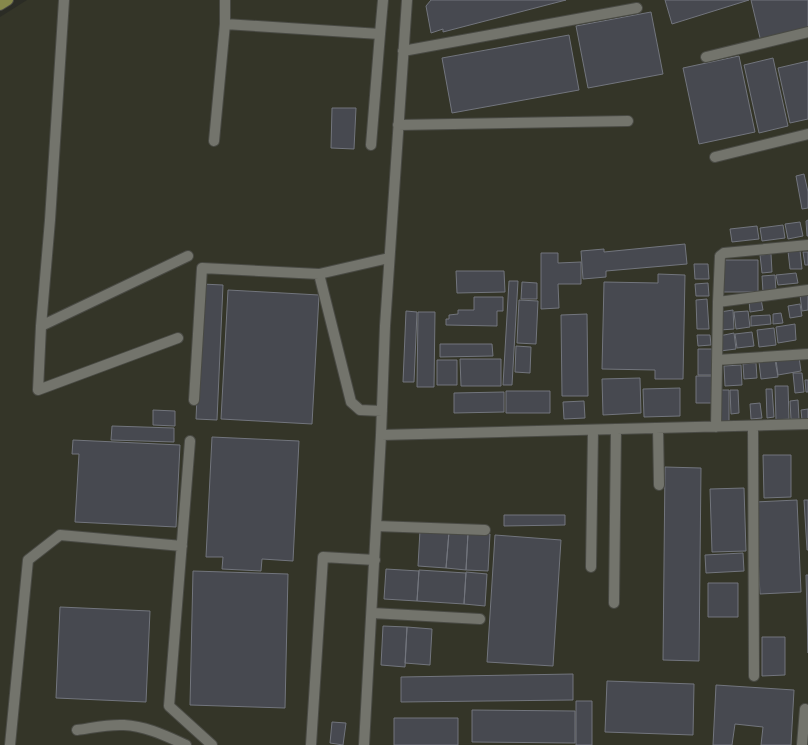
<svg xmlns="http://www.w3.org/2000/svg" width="808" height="745" viewBox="0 0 808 745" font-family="'Public Sans',sans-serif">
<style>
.built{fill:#343528}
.building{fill:#474950;stroke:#72757d}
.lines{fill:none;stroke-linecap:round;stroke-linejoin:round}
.minor-casing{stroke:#494a44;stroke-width:12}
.major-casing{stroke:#494a44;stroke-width:12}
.minor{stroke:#73746c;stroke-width:10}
.major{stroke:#86884b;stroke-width:10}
</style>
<rect width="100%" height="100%" fill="#2b2c25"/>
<path class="built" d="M 27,0 L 808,0 L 808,745 L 0,745 L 0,17 Z"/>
<path class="building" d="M 431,0 L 566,0 L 443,32 L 443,29 L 431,33 L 426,6 Z
M 665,0 L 749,0 L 672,24 Z
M 751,0 L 808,0 L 808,31 L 761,42 Z
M 651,12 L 663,74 L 588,88 L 576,26 Z
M 569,35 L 579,90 L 452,113 L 442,58 Z
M 739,56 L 755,132 L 699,144 L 683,68 Z
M 773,58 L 788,126 L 759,133 L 744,65 Z
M 808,61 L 808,119 L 790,123 L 778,68 Z
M 332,108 L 356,108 L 354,149 L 331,148 Z
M 804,174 L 808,192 L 808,208 L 802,209 L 796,176 Z
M 808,220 L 808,236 L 807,236 L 806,221 Z
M 800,222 L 803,236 L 788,239 L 785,224 Z
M 783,225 L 785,238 L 762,241 L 760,228 Z
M 757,226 L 759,239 L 732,242 L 730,229 Z
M 685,244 L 687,264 L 606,271 L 606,277 L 583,279 L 581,251 L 604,249 L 604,252 Z
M 800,250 L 802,269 L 790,269 L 788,251 Z
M 803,252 L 808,252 L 808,265 L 805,265 Z
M 541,253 L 558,253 L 558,263 L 581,262 L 581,284 L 558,284 L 559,308 L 541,309 Z
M 771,254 L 772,272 L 762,273 L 760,255 Z
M 723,260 L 758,260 L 758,292 L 723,292 Z
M 694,264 L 708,264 L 709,279 L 695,279 Z
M 456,271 L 504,271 L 505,292 L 457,293 Z
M 796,273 L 798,283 L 778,285 L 776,275 Z
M 658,274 L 685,275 L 683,379 L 655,379 L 655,370 L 602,369 L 604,282 L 658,283 Z
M 775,275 L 776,291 L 763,292 L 762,276 Z
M 509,281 L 518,281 L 512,385 L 503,385 Z
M 522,282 L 537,283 L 537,299 L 521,299 Z
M 708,283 L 709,296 L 696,296 L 695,284 Z
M 202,284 L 223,285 L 217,420 L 196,419 Z
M 228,290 L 319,295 L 312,424 L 221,419 Z
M 808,294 L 808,310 L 802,311 L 800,295 Z
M 474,297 L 503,297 L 503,311 L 497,311 L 497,326 L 446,325 L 446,319 L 449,319 L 449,315 L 458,314 L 458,310 L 474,310 Z
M 707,299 L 709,329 L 697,329 L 696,300 Z
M 761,299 L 763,310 L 750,312 L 749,300 Z
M 519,300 L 538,301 L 536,344 L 517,343 Z
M 800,304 L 802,316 L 790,318 L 788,306 Z
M 733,310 L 734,329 L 720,330 L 720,312 Z
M 406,311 L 417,312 L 414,382 L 403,382 Z
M 748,311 L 750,327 L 736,329 L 734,312 Z
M 418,312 L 435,312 L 434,387 L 417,387 Z
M 781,313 L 783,323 L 773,324 L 773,314 Z
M 587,314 L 588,396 L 562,396 L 561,315 Z
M 770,315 L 771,324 L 751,326 L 751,316 Z
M 795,324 L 796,340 L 778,343 L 776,327 Z
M 774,328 L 776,345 L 759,347 L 757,330 Z
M 752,332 L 754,346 L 737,348 L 735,334 Z
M 734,333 L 736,349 L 720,351 L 719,336 Z
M 697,335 L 710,335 L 711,345 L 698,346 Z
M 440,344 L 492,344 L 493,356 L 440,357 Z
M 516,346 L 531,347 L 530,373 L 515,372 Z
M 698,349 L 712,349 L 712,375 L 698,375 Z
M 799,357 L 801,371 L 778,375 L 776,360 Z
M 460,359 L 501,359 L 501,386 L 461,386 Z
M 437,360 L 457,360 L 457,385 L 437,385 Z
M 775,360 L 778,377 L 761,379 L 759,362 Z
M 756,363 L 757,378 L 744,379 L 743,364 Z
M 741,365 L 742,385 L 725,386 L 724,366 Z
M 793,373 L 802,373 L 804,392 L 795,393 Z
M 696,376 L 714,376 L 714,403 L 696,403 Z
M 640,378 L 641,413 L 603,415 L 602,379 Z
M 805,380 L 808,380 L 808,392 L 806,392 Z
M 775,386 L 788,386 L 789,419 L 776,420 Z
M 680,388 L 680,416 L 644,417 L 643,389 Z
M 766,389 L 772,389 L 774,417 L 767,418 Z
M 721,390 L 729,390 L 729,422 L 719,422 Z
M 730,390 L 738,390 L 739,413 L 731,414 Z
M 506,391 L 550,391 L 550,413 L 506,413 Z
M 504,392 L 504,412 L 454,413 L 454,393 Z
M 798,400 L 799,419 L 791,419 L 790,401 Z
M 584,401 L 585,418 L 564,419 L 563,402 Z
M 760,403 L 762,418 L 751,419 L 750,404 Z
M 808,409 L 808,419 L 802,420 L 801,410 Z
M 153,410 L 175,411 L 175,426 L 153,425 Z
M 112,426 L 174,428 L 174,442 L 111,440 Z
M 212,437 L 299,441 L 293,561 L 262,559 L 261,571 L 222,569 L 223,557 L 206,557 Z
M 73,440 L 180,445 L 176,527 L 75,522 L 79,454 L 72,454 Z
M 763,455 L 791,455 L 791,497 L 764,498 Z
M 665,467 L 701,468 L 699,661 L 663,660 Z
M 744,488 L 746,551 L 712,552 L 710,489 Z
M 797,500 L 801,592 L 760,594 L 755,502 Z
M 804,500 L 808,500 L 808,550 L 807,550 Z
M 504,515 L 565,515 L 565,525 L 504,526 Z
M 420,530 L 449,532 L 446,568 L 418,566 Z
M 449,532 L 468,533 L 466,570 L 446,568 Z
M 468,533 L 490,534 L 488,571 L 466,570 Z
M 495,535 L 561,540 L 553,666 L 487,662 Z
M 743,553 L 744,571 L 706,573 L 705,555 Z
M 386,569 L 419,571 L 417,601 L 384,599 Z
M 419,570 L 466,573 L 464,604 L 417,601 Z
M 193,571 L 288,574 L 285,708 L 190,705 Z
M 466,572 L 487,574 L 485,606 L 464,604 Z
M 806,575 L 808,575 L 808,653 Z
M 708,583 L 738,583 L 738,617 L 708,617 Z
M 60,607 L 150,611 L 146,702 L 56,698 Z
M 383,626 L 407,627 L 405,667 L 381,665 Z
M 407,627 L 432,629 L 430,665 L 405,663 Z
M 762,637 L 785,637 L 785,675 L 762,676 Z
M 573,674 L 573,700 L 401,702 L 401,677 Z
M 607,681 L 694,684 L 693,735 L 605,732 Z
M 716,685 L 794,690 L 791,745 L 761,745 L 763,727 L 735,724 L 732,745 L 713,745 Z
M 576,701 L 592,701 L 592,745 L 576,745 Z
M 472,710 L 575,711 L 575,743 L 472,742 Z
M 394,718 L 458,718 L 458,745 L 394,745 Z
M 332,722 L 346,723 L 343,745 L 330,743 Z"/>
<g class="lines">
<g class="minor-casing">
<path id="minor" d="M 64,0 L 50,220 L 41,326 L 38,390 L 178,338
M 225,24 L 380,34 L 371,145
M 380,34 L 383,0
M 403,51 L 637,8
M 706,57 L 808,32
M 398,125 L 628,121
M 214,141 L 225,24 L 225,0
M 715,157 L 808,134
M 319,274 L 351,402 L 360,410 L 382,411
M 718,302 L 720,256 L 724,253 L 808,245
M 41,326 L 188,256
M 717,360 L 808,354
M 194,400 L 202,268 L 319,274 L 389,258
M 753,426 L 754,676
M 716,427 L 718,302 L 808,290
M 658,428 L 659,485
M 381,435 L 808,424
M 190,441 L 169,706 L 212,745
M 376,526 L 485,530
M 591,567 L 593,431
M 614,603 L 616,429
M 372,613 L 480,619
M 77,730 C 92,728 108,724 124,725 C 146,726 166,736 186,745
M 10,745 L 28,560 L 60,535 L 182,546
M 311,745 L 323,557 L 375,560
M 364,745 L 381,435 L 385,326 L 407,0
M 802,745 L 805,709"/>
</g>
<g class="major-casing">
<path id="major" d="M 0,5 L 8,0"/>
</g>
<use href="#minor" class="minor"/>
<use href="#major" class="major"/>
</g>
</svg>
